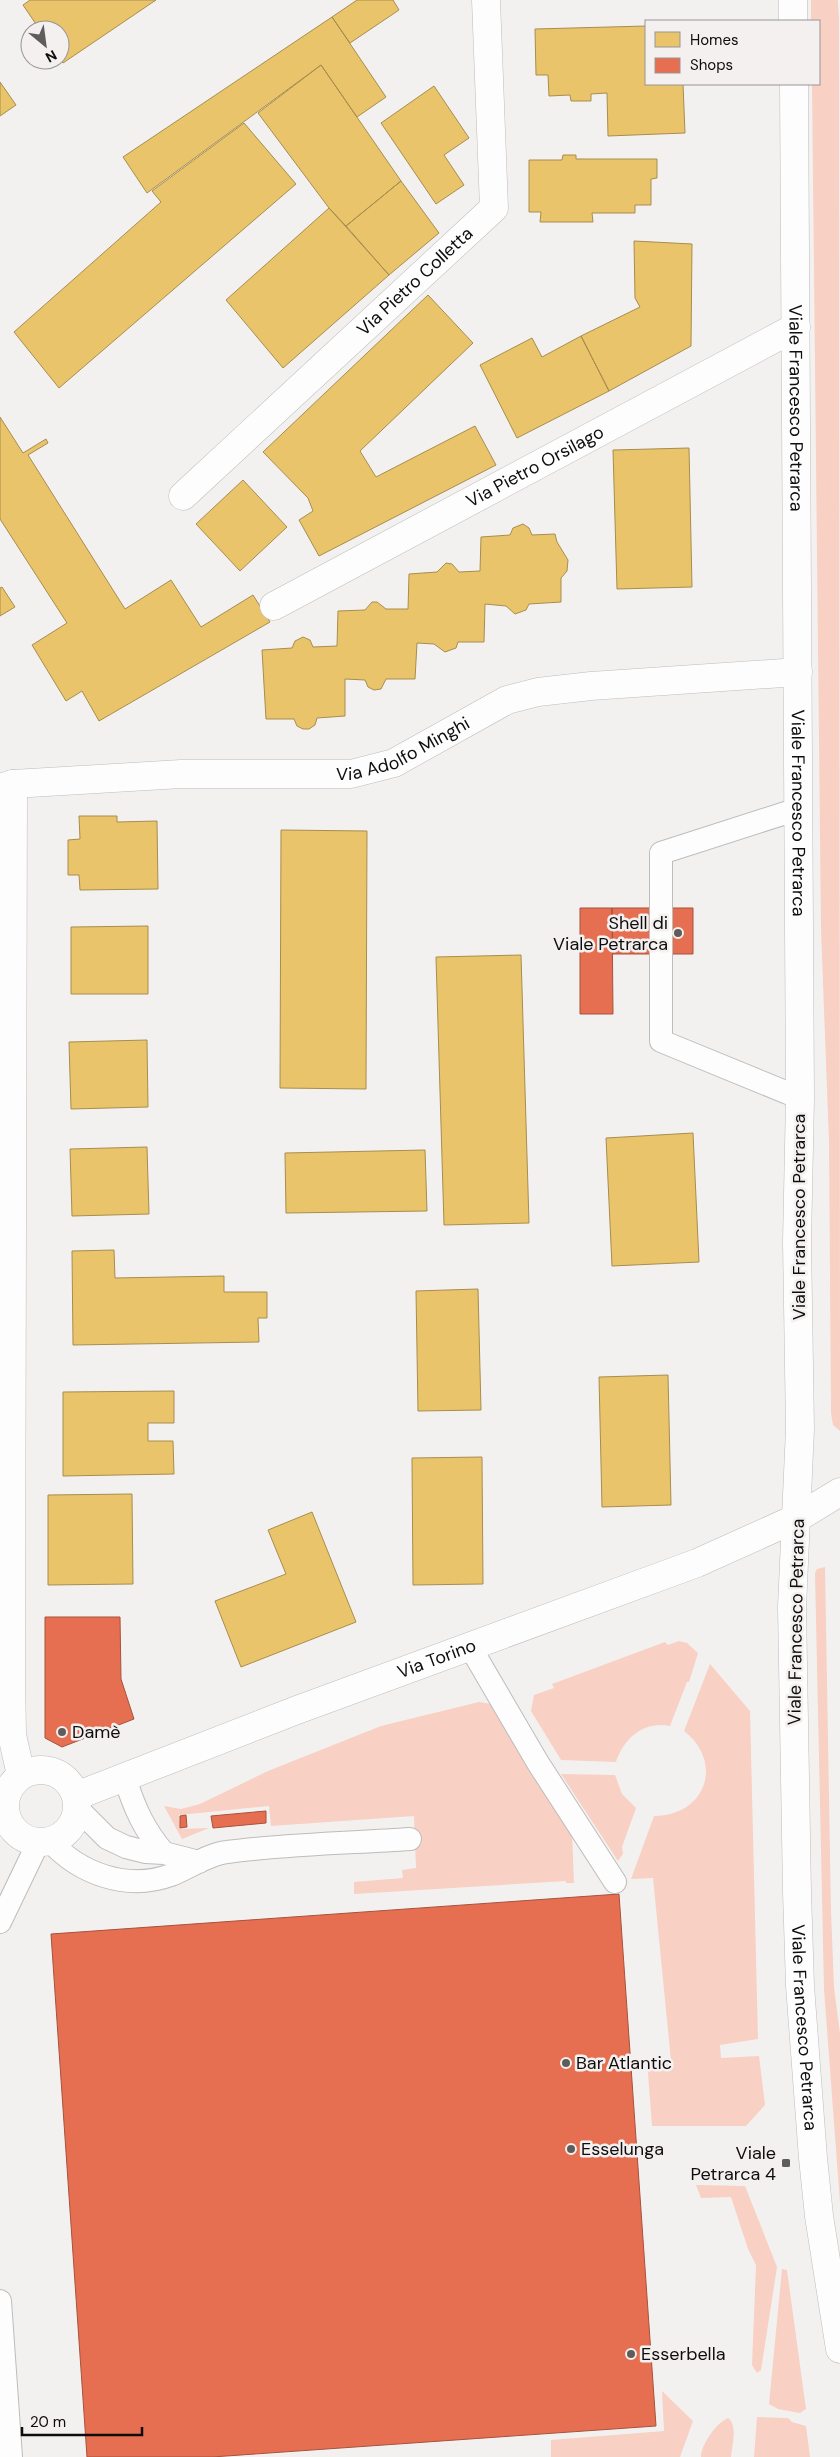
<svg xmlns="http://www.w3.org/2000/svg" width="840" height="2457" viewBox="0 0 840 2457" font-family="'DM Sans',sans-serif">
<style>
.green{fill:#f8d0c4}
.homes{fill:#e9c46a;stroke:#a78d4e}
.shops{fill:#e76f51;stroke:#a6523d}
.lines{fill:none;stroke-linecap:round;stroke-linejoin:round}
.service-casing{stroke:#bebcbb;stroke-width:24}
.minor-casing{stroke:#bebcbb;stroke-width:29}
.secondary-casing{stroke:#bebcbb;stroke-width:29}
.service{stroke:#fdfdfd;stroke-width:22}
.minor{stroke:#fdfdfd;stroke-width:28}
.secondary{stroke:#fdfdfd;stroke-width:28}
.poi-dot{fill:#5e5d5c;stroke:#f4f0ef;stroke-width:2}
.labels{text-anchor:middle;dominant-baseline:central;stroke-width:5;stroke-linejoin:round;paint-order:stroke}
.street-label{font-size:18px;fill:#0e0d0d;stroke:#f4f0ef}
.poi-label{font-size:18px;fill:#0e0d0d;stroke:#f4f0ef;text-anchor:start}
</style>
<rect width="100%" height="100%" fill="#f3f1f0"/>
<path class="green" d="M 811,0 L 838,0 L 839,21 L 840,1431 L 833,1425 L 831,1413 L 829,1142 L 821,929 L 812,84 L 819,84 L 819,21 L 811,21 Z
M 825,1567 L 831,1911 L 834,1987 L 840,2034 L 840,2203 L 824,1989 L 815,1573 L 817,1569 Z
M 679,1641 L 687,1643 L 698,1653 L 689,1682 L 687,1682 L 670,1726 C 644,1721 624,1738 616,1762 L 561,1760 L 531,1711 L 534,1695 L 554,1688 L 552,1684 L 665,1642 L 668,1645 Z
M 710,1664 L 750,1711 L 758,2039 L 720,2045 L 721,2058 L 759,2056 L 765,2105 L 746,2126 L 652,2126 L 647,2060 L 671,2061 L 653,1878 L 631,1879 L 654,1816 C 705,1816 725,1763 684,1731 Z
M 479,1702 L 491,1704 L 572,1832 L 574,1883 L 566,1883 L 566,1881 L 354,1894 L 354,1882 L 403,1878 L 402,1870 L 416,1868 L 414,1816 L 271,1826 L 269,1806 L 179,1815 L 180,1829 L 209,1828 L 182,1839 L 164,1806 L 181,1809 L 200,1804 L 268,1771 L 381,1726 Z
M 561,1774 L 615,1775 L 622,1794 L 636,1808 L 622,1847 L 623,1854 L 618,1861 Z
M 696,2185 L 745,2186 L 777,2267 L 761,2370 L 757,2373 L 752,2365 L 756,2265 L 748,2249 L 731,2197 L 701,2198 Z
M 782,2269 L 787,2270 L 806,2409 L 800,2413 L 778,2409 L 769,2404 Z
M 662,2391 L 693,2421 L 680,2457 L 551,2457 L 551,2440 L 664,2431 Z
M 757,2417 L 788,2418 L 792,2422 L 806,2426 L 810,2457 L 754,2457 Z
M 728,2418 C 738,2425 732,2446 731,2457 L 701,2457 C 701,2445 716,2423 728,2418 Z"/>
<path class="homes" d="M 30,0 L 156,0 L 63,63 L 60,59 L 60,30 L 40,30 L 23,5 Z
M 357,0 L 393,0 L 399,10 L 350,43 L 332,17 Z
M 332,17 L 386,97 L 357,117 L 321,65 L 147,193 L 123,157 Z
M 646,26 L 646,84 L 683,84 L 685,133 L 608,136 L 607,93 L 591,94 L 591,101 L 571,101 L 570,95 L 549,96 L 548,75 L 536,75 L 535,29 Z
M 321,65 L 401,181 L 346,226 L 329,208 L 258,113 Z
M 0,82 L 16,105 L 0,116 Z
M 434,86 L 469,138 L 444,155 L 464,185 L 436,204 L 381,123 Z
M 244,123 L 296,184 L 59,388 L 14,332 L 161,202 L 152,191 Z
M 563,155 L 576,155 L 576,159 L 657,159 L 657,178 L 651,179 L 651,205 L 635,205 L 635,213 L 592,213 L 593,222 L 540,222 L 541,212 L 529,212 L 529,160 L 562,160 Z
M 401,181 L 439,233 L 389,275 L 346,226 Z
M 329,208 L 389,275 L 283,368 L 226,300 Z
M 634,241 L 692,244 L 691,346 L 609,391 L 581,336 L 640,307 L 635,298 Z
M 428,295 L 473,343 L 360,451 L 376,477 L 475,426 L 496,465 L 319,556 L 299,520 L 313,511 L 308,498 L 263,452 Z
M 581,336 L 609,391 L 517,438 L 480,365 L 532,338 L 542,357 Z
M 0,417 L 23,453 L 46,439 L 48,443 L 28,455 L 125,609 L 171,580 L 201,627 L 253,595 L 270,622 L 99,721 L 82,691 L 66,701 L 32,645 L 67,623 L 0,519 Z
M 689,448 L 692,587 L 617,589 L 613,450 Z
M 243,480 L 287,527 L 240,571 L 196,524 Z
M 523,524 L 529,528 L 532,535 L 555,534 L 557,542 L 568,560 L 567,571 L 561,578 L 561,602 L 529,604 L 526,610 L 515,614 L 506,606 L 485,604 L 484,642 L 458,642 L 456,648 L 445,652 L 434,644 L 417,643 L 415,679 L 386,679 L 381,689 L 374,690 L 368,687 L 365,680 L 345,679 L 345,716 L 317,718 L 315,725 L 309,729 L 303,729 L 297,726 L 294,719 L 266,719 L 262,650 L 292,648 L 295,641 L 303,637 L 310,640 L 313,647 L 337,646 L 338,611 L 365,610 L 372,602 L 377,602 L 386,609 L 408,609 L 409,574 L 437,572 L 446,563 L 452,564 L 459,572 L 480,571 L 481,537 L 510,535 L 513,528 Z
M 2,587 L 15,607 L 0,616 L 0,588 Z
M 79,816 L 117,816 L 117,822 L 157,821 L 158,889 L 80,890 L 79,875 L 68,875 L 68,840 L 80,839 Z
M 281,830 L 367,831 L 366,1089 L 280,1088 Z
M 148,926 L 148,994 L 71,994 L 71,927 Z
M 521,955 L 529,1223 L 444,1225 L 436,957 Z
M 147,1040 L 148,1107 L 71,1109 L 69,1042 Z
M 693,1133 L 699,1262 L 612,1266 L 606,1138 Z
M 147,1147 L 149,1214 L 72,1216 L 70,1149 Z
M 425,1150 L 427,1211 L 286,1213 L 285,1153 Z
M 114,1250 L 115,1278 L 224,1276 L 224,1292 L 267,1292 L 267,1318 L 258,1318 L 259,1342 L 73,1345 L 72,1251 Z
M 478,1289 L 481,1410 L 418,1411 L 416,1291 Z
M 668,1375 L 671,1505 L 602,1507 L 599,1377 Z
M 174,1391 L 174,1423 L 148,1423 L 148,1441 L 173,1441 L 174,1474 L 63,1476 L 63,1392 Z
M 482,1457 L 483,1584 L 413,1585 L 412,1458 Z
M 132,1494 L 133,1584 L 48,1585 L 48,1495 Z
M 312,1512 L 356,1622 L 241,1667 L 215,1601 L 286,1574 L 268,1530 Z"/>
<path class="shops" d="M 580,908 L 612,908 L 613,1014 L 580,1014 Z
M 612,908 L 693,908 L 693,954 L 613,954 Z
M 45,1617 L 120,1617 L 121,1679 L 134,1719 L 62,1747 L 45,1738 Z
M 266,1811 L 266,1823 L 213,1828 L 211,1816 Z
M 186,1815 L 187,1827 L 180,1828 L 180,1816 Z
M 619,1894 L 656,2426 L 212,2457 L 87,2457 L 51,1934 Z"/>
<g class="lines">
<g class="service-casing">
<path id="service" d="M 798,809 L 661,853 L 661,1041 L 800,1098
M 469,1645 L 538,1763 L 615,1882
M 125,1778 C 134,1807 144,1830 164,1853
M 77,1808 L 107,1838 L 126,1847 L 146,1852 L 164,1853 L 199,1862
M 50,1841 C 80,1874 127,1891 171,1875 C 189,1868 208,1854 227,1852 C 287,1844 350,1843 410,1839
M 0,1922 L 39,1841
M 0,2301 L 11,2457"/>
</g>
<g class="minor-casing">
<g id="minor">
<path id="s1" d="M 183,496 L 494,208 L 486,0"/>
<path id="s2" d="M 274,606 L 796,327"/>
<path d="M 13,784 L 11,1675 L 12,1735 L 21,1775"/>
<path id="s3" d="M 0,788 L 13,784 L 181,774 L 351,774 L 394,763 L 507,700 L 538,692 L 591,686 L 798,672"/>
<circle cx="41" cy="1806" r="36"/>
<path id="s4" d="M 76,1796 L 297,1710 L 697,1563 L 797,1518 L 840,1492"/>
</g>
</g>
<g class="secondary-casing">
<g id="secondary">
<path d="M 793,0 L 793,21"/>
<path id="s5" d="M 794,84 L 800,1098 L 797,1242 L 800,1429 L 792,1607 L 797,1892 L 800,1986 L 813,2158 L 819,2216 L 840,2349"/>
</g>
</g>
<use href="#service" class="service"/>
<use href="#minor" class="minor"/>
<use href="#secondary" class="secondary"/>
</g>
<g class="poi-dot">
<circle cx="678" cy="933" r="5"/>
<circle cx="62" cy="1732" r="5"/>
<circle cx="566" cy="2063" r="5"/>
<circle cx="571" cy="2149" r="5"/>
<rect x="781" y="2158" width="10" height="10" rx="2.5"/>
<circle cx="631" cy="2354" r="5"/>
</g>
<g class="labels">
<g class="street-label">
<text stroke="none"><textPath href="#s1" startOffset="316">Via Pietro Colletta</textPath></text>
<text stroke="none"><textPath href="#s5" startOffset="324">Viale Francesco Petrarca</textPath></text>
<text stroke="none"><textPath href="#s2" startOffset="296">Via Pietro Orsilago</textPath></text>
<text stroke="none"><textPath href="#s3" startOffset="409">Via Adolfo Minghi</textPath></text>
<text stroke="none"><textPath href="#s5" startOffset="729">Viale Francesco Petrarca</textPath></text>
<text transform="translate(799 1217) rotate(-90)">Viale Francesco Petrarca</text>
<text transform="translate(796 1622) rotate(-89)">Viale Francesco Petrarca</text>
<text stroke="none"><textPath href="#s4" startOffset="386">Via Torino</textPath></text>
<text stroke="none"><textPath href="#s5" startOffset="1944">Viale Francesco Petrarca</textPath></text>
</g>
<g class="poi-label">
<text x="668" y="923" text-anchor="end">Shell di<tspan x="668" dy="21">Viale Petrarca</tspan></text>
<text x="72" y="1732">Damè</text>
<text x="576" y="2063">Bar Atlantic</text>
<text x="581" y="2149">Esselunga</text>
<text x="776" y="2153" text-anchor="end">Viale<tspan x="776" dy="21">Petrarca 4</tspan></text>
<text x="641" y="2354">Esserbella</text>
</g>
</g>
<rect x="645" y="20" width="175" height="65" fill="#f4f0ef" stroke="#989595"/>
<rect x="655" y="32" width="25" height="15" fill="#e9c46a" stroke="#989595"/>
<text x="690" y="45" font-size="15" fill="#0e0d0d">Homes</text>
<rect x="655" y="58" width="25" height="15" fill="#e76f51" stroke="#989595"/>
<text x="690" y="70" font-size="15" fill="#0e0d0d">Shops</text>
<g transform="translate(45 45) rotate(151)"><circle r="24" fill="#f4f0ef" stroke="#989595"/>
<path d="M0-4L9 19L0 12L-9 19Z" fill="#5e5d5c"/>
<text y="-8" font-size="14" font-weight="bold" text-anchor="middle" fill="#0e0d0d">N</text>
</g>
<path d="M22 2427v8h120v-8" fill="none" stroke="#0e0d0d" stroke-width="2.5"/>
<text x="30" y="2427" font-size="15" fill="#0e0d0d" stroke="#f4f0ef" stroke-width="4" paint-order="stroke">20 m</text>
</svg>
